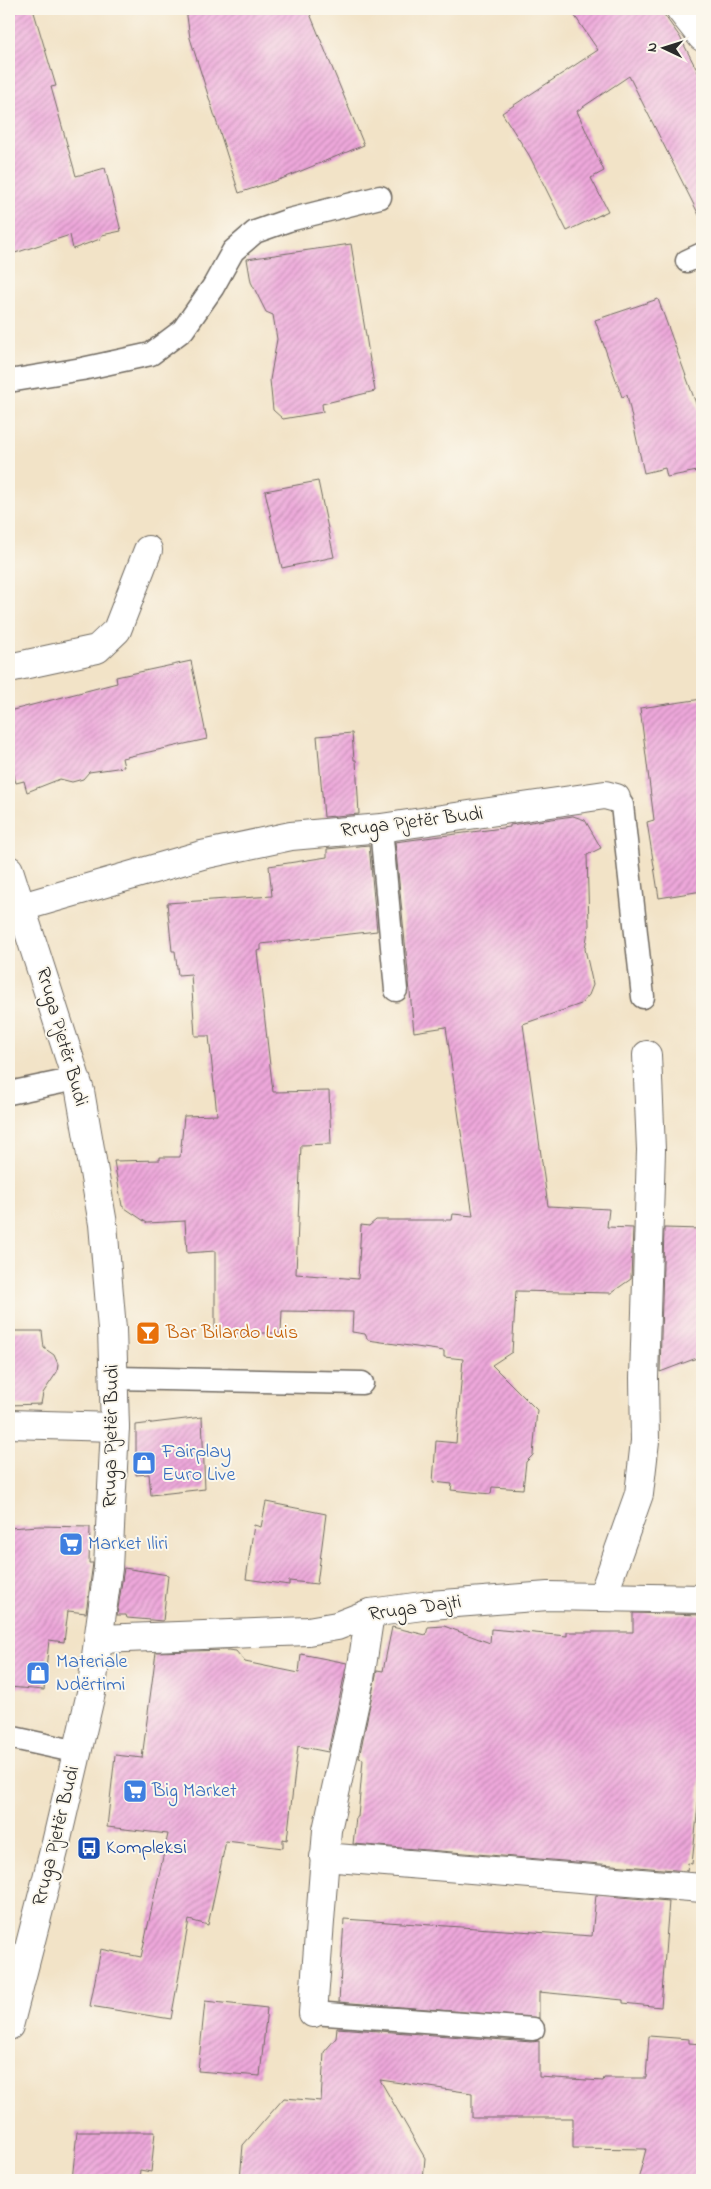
<svg xmlns="http://www.w3.org/2000/svg" width="711" height="2189" viewBox="0 0 711 2189" font-family="'Indie Flower',sans-serif">
<style>
.building{fill:url(#building-hatch)}
.lines{fill:none;stroke-linecap:round;stroke-linejoin:round}
.service-casing{stroke:#716b62;stroke-width:25}
.minor-casing{stroke:#716b62;stroke-width:30}
.tertiary-casing{stroke:#716b62;stroke-width:30}
.service{stroke:#fff;stroke-width:22}
.minor{stroke:#fff;stroke-width:28}
.tertiary{stroke:#fff;stroke-width:28}
.labels{text-anchor:middle;dominant-baseline:central;stroke-width:4;stroke-linejoin:round;paint-order:stroke}
.street-label{font-size:20px;fill:#2b2b2b;stroke:#fbf7ec}
.food-label{font-size:20px;fill:#c56008;stroke:#fbf7ec;text-anchor:start}
.shop-label{font-size:20px;fill:#366cbe;stroke:#fbf7ec;text-anchor:start}
.transit-label{font-size:20px;fill:#164399;stroke:#fbf7ec;text-anchor:start}
</style>
<defs>
<pattern id="building-hatch" width="6" height="6" patternUnits="userSpaceOnUse" patternTransform="scale(1.25)"><rect width="6" height="6" fill="#eea8db"/><path d="M-1 1l2-2M0 6l6-6M5 7l2-2" fill="none" stroke="#c189b2"/></pattern>
</defs>
<rect width="100%" height="100%" fill="#fbf7ec"/>
<filter id="ink" filterUnits="userSpaceOnUse"><feTurbulence type="fractalNoise" baseFrequency=".02" numOctaves="2"/><feDisplacementMap in="SourceGraphic" scale="10" xChannelSelector="R" yChannelSelector="G"/><feConvolveMatrix kernelMatrix="1 2 1 2 8 2 1 2 1" color-interpolation-filters="sRGB"/></filter>
<filter id="wash" filterUnits="userSpaceOnUse"><feTurbulence type="fractalNoise" baseFrequency=".0096" numOctaves="4" result="noise"/><feDisplacementMap in="SourceGraphic" scale="20" xChannelSelector="R" yChannelSelector="G"/><feGaussianBlur stdDeviation="1.12" result="paint"/><feColorMatrix in="noise" values="0 0 0 0 0 0 0 0 0 0 0 0 0 0 0 0 0 1.4 0 .05"/><feComposite in="paint" operator="in"/></filter>
<g filter="url(#wash)">
<rect width="100%" height="100%" fill="#f2e3c7"/>
<g id="blocks">
<path class="building" d="M 9,9 L 33,9 L 56,86 L 51,87 L 76,176 L 105,168 L 121,231 L 102,235 L 100,239 L 73,249 L 70,235 L 9,255 Z
M 186,9 L 308,9 L 364,145 L 284,178 L 239,193 L 190,38 Z
M 570,9 L 660,9 L 680,37 L 702,80 L 702,221 L 629,76 L 577,111 L 604,171 L 591,178 L 608,211 L 567,231 L 529,155 L 502,113 L 598,50 Z
M 351,244 L 375,391 L 322,404 L 323,412 L 283,419 L 273,410 L 270,380 L 277,339 L 273,315 L 266,312 L 251,282 L 247,259 Z
M 658,299 L 702,420 L 702,470 L 667,477 L 665,468 L 644,473 L 627,395 L 622,397 L 595,320 Z
M 318,481 L 334,557 L 282,568 L 265,491 Z
M 191,661 L 207,739 L 122,758 L 124,767 L 89,772 L 83,779 L 72,782 L 60,779 L 27,792 L 24,781 L 16,783 L 9,757 L 9,711 L 117,683 L 116,677 Z
M 702,699 L 702,891 L 659,898 L 647,822 L 654,820 L 640,708 Z
M 352,733 L 354,760 L 356,760 L 359,814 L 324,817 L 317,736 Z
M 573,816 L 585,820 L 601,848 L 587,855 L 589,925 L 585,949 L 593,985 L 589,995 L 581,1004 L 523,1024 L 548,1206 L 609,1209 L 607,1227 L 633,1228 L 631,1279 L 611,1293 L 516,1291 L 512,1352 L 492,1365 L 537,1410 L 533,1455 L 526,1462 L 523,1489 L 492,1487 L 491,1494 L 451,1490 L 452,1484 L 433,1482 L 436,1441 L 456,1443 L 463,1359 L 444,1357 L 444,1351 L 368,1340 L 365,1334 L 352,1332 L 353,1312 L 282,1311 L 281,1333 L 215,1333 L 215,1251 L 187,1253 L 185,1221 L 147,1223 L 122,1206 L 114,1161 L 160,1160 L 160,1157 L 180,1157 L 184,1116 L 217,1115 L 209,1036 L 195,1036 L 191,974 L 178,975 L 175,951 L 172,951 L 167,903 L 272,896 L 269,866 L 327,857 L 327,849 L 369,845 L 377,931 L 261,944 L 261,950 L 257,951 L 273,1092 L 329,1091 L 331,1144 L 301,1145 L 296,1274 L 358,1279 L 361,1225 L 369,1226 L 376,1220 L 452,1220 L 453,1214 L 473,1216 L 446,1027 L 414,1032 L 395,842 L 510,827 L 510,825 Z
M 664,1228 L 702,1229 L 702,1356 L 660,1372 Z
M 9,1331 L 42,1331 L 44,1348 L 54,1355 L 58,1364 L 57,1372 L 43,1393 L 41,1404 L 9,1405 Z
M 202,1417 L 205,1489 L 151,1495 L 149,1474 L 136,1475 L 136,1425 Z
M 266,1502 L 326,1514 L 317,1584 L 289,1581 L 289,1585 L 246,1579 L 254,1525 L 261,1527 Z
M 39,1526 L 90,1527 L 89,1563 L 93,1563 L 86,1613 L 68,1611 L 64,1642 L 49,1640 L 44,1690 L 9,1687 L 9,1528 Z
M 124,1568 L 168,1575 L 163,1621 L 127,1618 L 126,1615 L 117,1615 Z
M 633,1613 L 702,1615 L 702,1767 L 692,1864 L 688,1863 L 687,1871 L 353,1844 L 356,1817 L 358,1817 L 363,1759 L 359,1758 L 377,1670 L 383,1671 L 392,1627 L 426,1635 L 428,1627 L 444,1626 L 490,1643 L 491,1629 L 567,1636 L 567,1632 L 633,1632 Z
M 228,1650 L 236,1651 L 245,1662 L 299,1673 L 301,1654 L 347,1663 L 328,1752 L 298,1746 L 287,1840 L 283,1839 L 283,1848 L 226,1841 L 208,1925 L 189,1920 L 171,2019 L 90,2006 L 101,1949 L 141,1957 L 168,1834 L 107,1827 L 115,1755 L 142,1758 L 156,1652 Z
M 596,1895 L 669,1901 L 661,2007 L 623,2003 L 623,2000 L 539,1992 L 539,2018 L 339,2002 L 344,1919 L 592,1936 Z
M 205,2001 L 267,2008 L 260,2076 L 198,2071 Z
M 337,2028 L 532,2042 L 539,2041 L 539,2077 L 603,2081 L 604,2078 L 646,2078 L 649,2036 L 689,2039 L 689,2043 L 702,2044 L 702,2180 L 638,2180 L 646,2149 L 573,2148 L 573,2118 L 472,2118 L 472,2093 L 380,2080 L 425,2158 L 423,2180 L 240,2180 L 243,2145 L 284,2098 L 321,2101 L 324,2052 L 336,2038 Z
M 77,2132 L 155,2132 L 151,2172 L 140,2170 L 139,2180 L 72,2180 Z"/>
</g>
</g>
<g filter="url(#ink)">
<use href="#blocks" fill-opacity="0" stroke="#716b62" stroke-width="1"/>
<g class="lines">
<g class="service-casing">
<path id="service" d="M 687,261 L 702,254
M 9,381 L 82,369 L 151,354 L 183,330 L 213,287 L 233,251 L 255,232 L 289,220 L 380,197
M 616,798 L 622,805 L 643,997
M 381,828 L 396,990
M 9,1093 L 76,1079
M 115,1378 L 362,1383
M 9,1737 L 78,1752
M 313,2013 L 533,2029"/>
</g>
<g class="minor-casing">
<path id="minor" d="M 680,9 L 702,37
M 9,668 L 97,649 L 117,630 L 148,550
M 22,907 L 202,855 L 291,836 L 381,828 L 605,795 L 616,798
M 9,1424 L 115,1427
M 603,1595 L 639,1494 L 645,1441 L 644,1378 L 651,1150 L 647,1055
M 324,1857 L 702,1888
M 313,2013 L 327,1830 L 360,1679 L 370,1613"/>
</g>
<g class="tertiary-casing">
<path id="tertiary" d="M 9,870 L 80,1091 L 103,1224 L 112,1329 L 115,1427 L 108,1568 L 91,1693 L 56,1843 L 9,2026
M 100,1639 L 308,1631 L 337,1626 L 370,1613 L 430,1605 L 548,1596 L 702,1599"/>
</g>
<use href="#service" class="service"/>
<use href="#minor" class="minor"/>
<use href="#tertiary" class="tertiary"/>
</g>
</g>
<defs>
<g id="bar-square" transform="scale(1.25)"><rect x="-9" y="-9" width="18" height="18" rx="4" fill="#e8710a" stroke="#fbf7ec"/><path d="M-6-5H6L.8 .8V4.5H3.5V6h-7V4.5H-.8V.8Z" fill="#fff"/></g>
<g id="shop-square" transform="scale(1.25)"><rect x="-9" y="-9" width="18" height="18" rx="4" fill="#3f7fe0" stroke="#fbf7ec"/><path d="M-5-2.5h2.3a2.7 3.5 0 0 1 5.4 0H5L5.5 6h-11ZM-1.5-2.5h3a1.5 2.3 0 0 0-3 0Z" fill="#fff"/></g>
<g id="supermarket-square" transform="scale(1.25)"><rect x="-9" y="-9" width="18" height="18" rx="4" fill="#3f7fe0" stroke="#fbf7ec"/><path d="M-6-5.5h2.5l.6 2H6L4.5 2H-2.5L-4.4-4H-6ZM-1.5 3.2a1.3 1.3 0 1 0 .1 0ZM3 3.2a1.3 1.3 0 1 0 .1 0Z" fill="#fff"/></g>
<g id="bus-square" transform="scale(1.25)"><rect x="-9" y="-9" width="18" height="18" rx="4" fill="#1a4fb4" stroke="#fbf7ec"/><path d="M-5-6H5V4H4V6H2V4H-2V6H-4V4H-5ZM-3.5-4V0h7V-4ZM-3.5 1.2v1.5H-2V1.2ZM2 1.2v1.5H3.5V1.2Z" fill="#fff"/></g>
</defs>
<g fill-rule="evenodd">
<use href="#bar-square" x="148" y="1333"/>
<use href="#shop-square" x="144" y="1463"/>
<use href="#supermarket-square" x="71" y="1544"/>
<use href="#shop-square" x="38" y="1673"/>
<use href="#supermarket-square" x="135" y="1791"/>
<use href="#bus-square" x="89" y="1848"/>
</g>
<g class="labels">
<g class="street-label">
<text transform="translate(412 823) rotate(-7)">Rruga Pjetër Budi</text>
<text transform="translate(61 1037) rotate(74)">Rruga Pjetër Budi</text>
<text transform="translate(112 1436) rotate(-89)">Rruga Pjetër Budi</text>
<text transform="translate(415 1609) rotate(-8)">Rruga Dajti</text>
<text transform="translate(57 1836) rotate(-76)">Rruga Pjetër Budi</text>
</g>
<g class="food-label">
<text x="166" y="1333">Bar Bilardo Luis</text>
</g>
<g class="shop-label">
<text x="162" y="1452">Fairplay<tspan x="162" dy="23">Euro Live</tspan></text>
<text x="88" y="1544">Market Iliri</text>
<text x="56" y="1662">Materiale<tspan x="56" dy="23">Ndërtimi</tspan></text>
<text x="152" y="1791">Big Market</text>
</g>
<g class="transit-label">
<text x="106" y="1848">Kompleksi</text>
</g>
</g>
<rect width="711" height="2189" fill="none" stroke="#fbf7ec" stroke-width="30"/>
<g transform="translate(664 48) rotate(274)" stroke="#fbf7ec" stroke-width="4" paint-order="stroke">
<path d="M0-4L9 19L0 12L-9 19Z" fill="#2b2b2b"/>
<text y="-8" font-size="14" font-weight="bold" text-anchor="middle" fill="#2b2b2b">N</text>
</g>
</svg>
